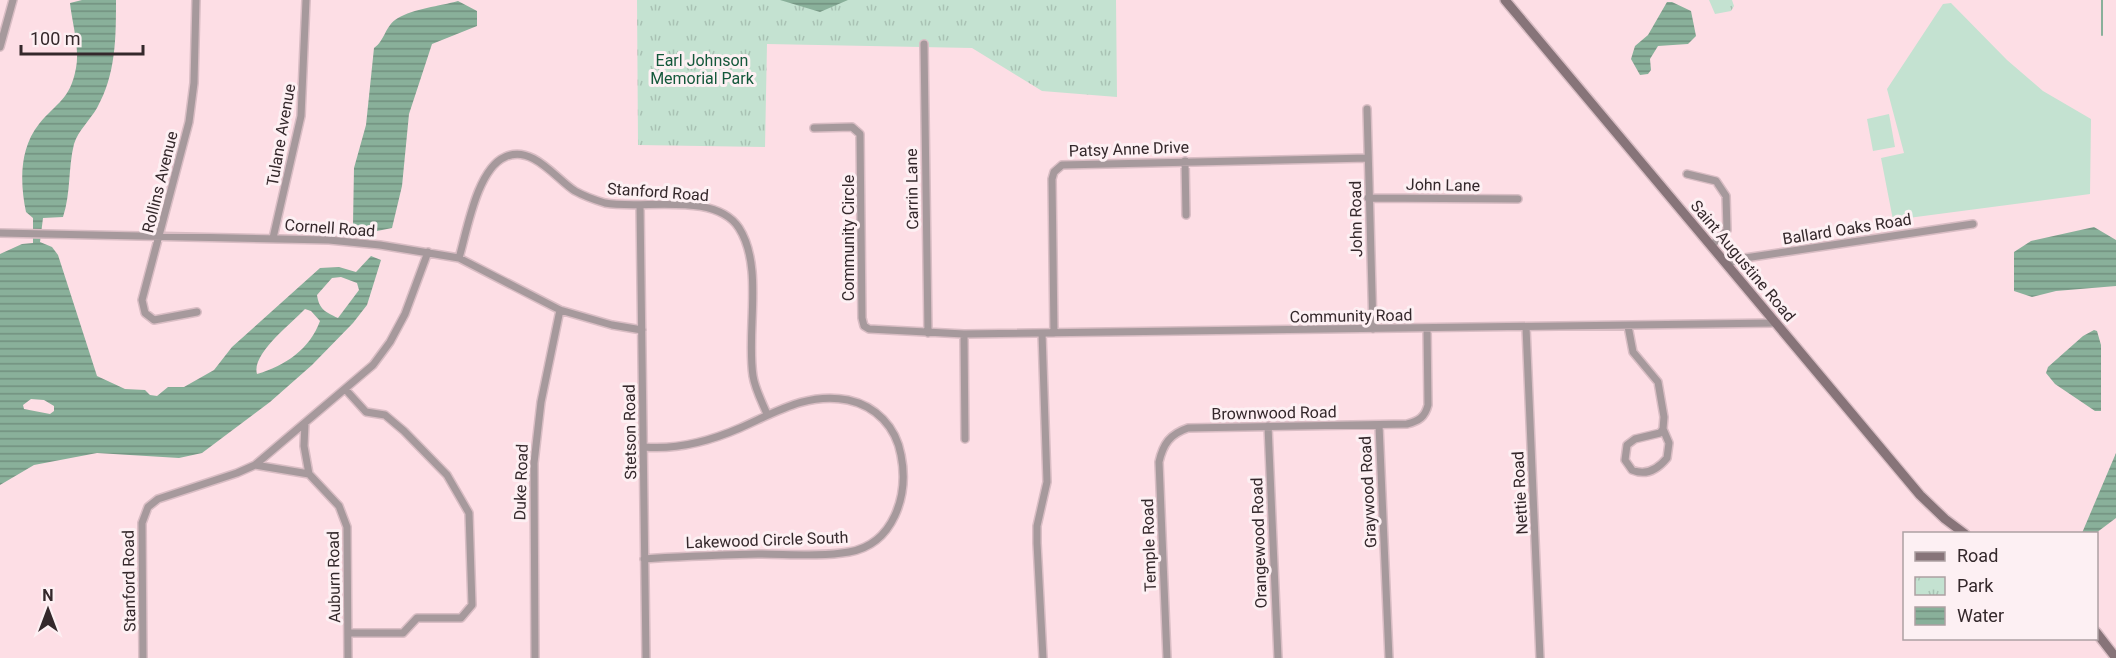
<svg xmlns="http://www.w3.org/2000/svg" width="2116" height="658" viewBox="0 0 2116 658" font-family="Roboto,sans-serif">
<style>
.green{fill:#c4e2d1}
.park{fill:url(#park-tufts)}
.water{fill:url(#water-rules);fill-rule:evenodd}
.lines{fill:none;stroke-linecap:round;stroke-linejoin:round}
.stream{stroke:#89b09a;stroke-width:2}
.street-casing{stroke:#d9bdc4;stroke-width:10}
.secondary-casing{stroke:#d9bdc4;stroke-width:12}
.street{stroke:#a6999c;stroke-width:7}
.secondary{stroke:#877479;stroke-width:9}
.labels{text-anchor:middle;dominant-baseline:central;stroke-width:6;stroke-linejoin:round;paint-order:stroke}
.park-label{font-size:16px;fill:#14583b;stroke:#fdf0f3}
.street-label{font-size:16px;fill:#34282b;stroke:#fdf0f3}
</style>
<defs>
<pattern id="park-tufts" width="24" height="20" patternUnits="userSpaceOnUse" patternTransform="scale(1.5)"><rect width="24" height="20" fill="#c4e2d1"/><path d="M3 7l-1-3M5 7V3M7 7l1-3M15 17l-1-3M17 17v-4M19 17l1-3" fill="none" stroke="#a9c2b4"/></pattern>
<pattern id="water-rules" width="6" height="5" patternUnits="userSpaceOnUse" patternTransform="scale(1.5)"><rect width="6" height="5" fill="#89b09a"/><path d="M0 2.5h6" fill="none" stroke="#718f7e"/></pattern>
</defs>
<rect width="100%" height="100%" fill="#fddee5"/>
<path class="green" d="M 1951,3 L 2007,60 L 2043,91 L 2091,119 L 2090,194 L 1893,220 L 1881,158 L 1904,153 L 1887,89 L 1943,4 Z
M 1889,114 L 1895,147 L 1873,151 L 1867,119 Z"/>
<path class="park" d="M 637,0 L 1116,0 L 1117,97 L 1042,91 L 972,48 L 767,44 L 765,147 L 638,145 Z
M 1709,0 L 1732,0 L 1734,6 L 1731,11 L 1715,14 Z"/>
<path class="water" d="M 82,0 L 116,0 C 116,38 116,74 97,108 C 90,120 78,131 74,144 C 68,168 71,193 63,217 L 43,218 L 40,242 L 52,247 L 58,255 L 97,376 L 125,389 L 145,390 L 150,395 L 157,396 L 168,387 L 184,387 L 214,370 L 232,347 L 320,268 L 339,267 L 356,272 L 371,256 L 381,260 L 367,305 L 353,323 L 312,365 L 270,402 L 202,453 L 179,458 L 97,453 L 34,465 L 0,485 L 0,254 L 22,244 L 33,243 L 33,218 L 26,212 C 20,183 19,149 39,124 C 57,102 70,100 76,68 C 80,48 72,23 70,3 ZM 341,277 L 357,283 L 359,290 L 338,318 C 325,312 319,309 317,295 L 332,278 ZM 305,309 L 311,311 L 320,321 C 310,349 285,366 257,374 C 251,354 292,323 305,309 ZM 31,399 L 44,400 L 54,406 L 54,411 L 50,414 L 24,409 L 23,405 Z
M 780,0 L 848,0 L 820,12 Z
M 458,1 L 477,11 L 477,26 L 432,44 L 409,114 L 402,186 L 392,228 L 362,234 L 353,224 L 354,168 L 366,125 L 374,48 C 385,41 385,25 398,18 C 413,9 440,6 458,1 Z
M 1667,2 L 1672,2 L 1691,11 L 1696,36 L 1688,44 L 1658,46 L 1650,59 L 1651,70 L 1648,74 L 1640,75 L 1631,59 L 1635,46 L 1648,35 Z
M 2094,227 L 2116,240 L 2116,286 L 2056,291 L 2032,297 L 2014,291 L 2014,252 L 2031,241 Z
M 2094,330 L 2097,331 L 2101,345 L 2101,411 L 2095,411 L 2055,384 L 2046,373 L 2048,367 L 2083,336 Z
M 2116,453 L 2116,518 L 2096,533 L 2082,533 Z"/>
<g class="lines">
<path class="stream" d="M 2102,0 L 2102,35"/>
<g class="street-casing">
<path id="street" d="M 196,0 L 194,83 L 189,122 L 142,300 L 145,313 L 154,320 L 197,312
M 924,44 L 928,333
M 0,47 L 13,0
M 1367,109 L 1373,329
M 814,128 L 852,127 L 860,134 L 862,318 L 864,326 L 869,329 L 964,334 L 1774,323
M 1185,161 L 1186,215
M 1687,174 L 1716,181 L 1726,196 L 1727,230 L 1711,246
M 1368,198 L 1518,199
M 640,205 L 646,658
M 0,233 L 329,240 L 380,245 L 459,258 L 560,310 L 612,325 L 642,330
M 273,238 L 301,116 L 306,0
M 459,258 C 467,231 477,169 505,157 C 532,144 556,179 575,191 C 584,196 595,200 605,203 C 643,210 715,191 739,228 C 764,267 746,331 753,376 C 755,389 762,402 767,414
M 1726,264 L 1745,258 L 1973,224
M 1628,326 L 1633,352 L 1658,382 L 1664,417 L 1663,429 L 1660,433 L 1635,439 L 1627,445 L 1625,460 L 1632,470 C 1646,476 1658,469 1667,458 L 1669,443 L 1663,429
M 1526,327 L 1540,658
M 1042,333 L 1047,482 L 1037,526 L 1037,543 L 1043,658
M 1054,333 L 1052,179 L 1054,172 L 1062,165 L 1368,158
M 964,334 L 965,439
M 346,390 L 366,412 L 385,415 L 404,431 L 447,475 L 469,513 L 472,605 L 461,618 L 417,618 L 403,633 L 348,633
M 305,423 L 304,446 L 309,474
M 1379,425 L 1389,658
M 1268,426 L 1278,658
M 644,447 C 677,450 710,441 740,428 C 776,412 808,392 848,400 C 876,406 896,427 901,455 C 909,495 894,544 849,552 C 820,557 788,554 758,554 C 720,555 682,556 644,559
M 255,465 L 309,474 L 339,506 L 347,527 L 348,658
M 143,658 L 142,523 L 148,507 L 158,499 L 237,473 L 255,465 L 373,365 L 390,342 L 405,314 L 428,252
M 535,658 L 534,463 L 541,402 L 560,310
M 1167,658 L 1159,462 C 1163,444 1170,434 1188,428 L 1407,424 C 1419,421 1425,417 1428,405 L 1427,328"/>
</g>
<g class="secondary-casing">
<path id="secondary" d="M 1505,0 L 1920,495 L 1945,519 L 1965,534
M 2096,632 L 2116,658"/>
</g>
<use href="#street" class="street"/>
<use href="#secondary" class="secondary"/>
</g>
<g class="labels">
<g class="park-label">
<text x="702" y="60">Earl Johnson<tspan x="702" dy="18">Memorial Park</tspan></text>
</g>
<g class="street-label">
<text transform="translate(281 135) rotate(-80)">Tulane Avenue</text>
<text transform="translate(1129 149) rotate(-2)">Patsy Anne Drive</text>
<text transform="translate(160 182) rotate(-76)">Rollins Avenue</text>
<text transform="translate(1443 185) rotate(1)">John Lane</text>
<text transform="translate(912 189) rotate(-91)">Carrin Lane</text>
<text transform="translate(658 192) rotate(4)">Stanford Road</text>
<text transform="translate(1356 219) rotate(-91)">John Road</text>
<text transform="translate(330 228) rotate(4)">Cornell Road</text>
<text transform="translate(1847 229) rotate(-9)">Ballard Oaks Road</text>
<text transform="translate(848 238) rotate(-90)">Community Circle</text>
<text transform="translate(1743 261) rotate(50)">Saint Augustine Road</text>
<text transform="translate(1351 316) rotate(-1)">Community Road</text>
<text transform="translate(1274 413) rotate(-1)">Brownwood Road</text>
<text transform="translate(630 432) rotate(-91)">Stetson Road</text>
<text transform="translate(521 482) rotate(-88)">Duke Road</text>
<text transform="translate(1368 492) rotate(-93)">Graywood Road</text>
<text transform="translate(1520 493) rotate(-93)">Nettie Road</text>
<text transform="translate(767 540) rotate(-2)">Lakewood Circle South</text>
<text transform="translate(1259 543) rotate(-92)">Orangewood Road</text>
<text transform="translate(1149 545) rotate(-92)">Temple Road</text>
<text transform="translate(334 577) rotate(-91)">Auburn Road</text>
<text transform="translate(129 581) rotate(-91)">Stanford Road</text>
</g>
</g>
<rect x="1903" y="532" width="195" height="108" fill="#fdf0f3" stroke="#ada0a3" stroke-width="1.5"/>
<rect x="1915" y="552" width="30" height="9" fill="#877479" stroke="#ada0a3" stroke-width="1.5"/>
<text x="1957" y="562" font-size="18" fill="#34282b">Road</text>
<rect x="1915" y="577" width="30" height="18" fill="url(#park-tufts)" stroke="#ada0a3" stroke-width="1.5"/>
<text x="1957" y="592" font-size="18" fill="#34282b">Park</text>
<rect x="1915" y="607" width="30" height="18" fill="url(#water-rules)" stroke="#ada0a3" stroke-width="1.5"/>
<text x="1957" y="622" font-size="18" fill="#34282b">Water</text>
<g transform="translate(48 610)" stroke="#fdf0f3" stroke-width="4.5" paint-order="stroke">
<path d="M0-4.5L10 22L0 15L-10 22Z" fill="#34282b"/>
<text y="-9" font-size="16" font-weight="bold" text-anchor="middle" fill="#34282b">N</text>
</g>
<path d="M21 45v9h122v-9" fill="none" stroke="#34282b" stroke-width="3"/>
<text x="30" y="45" font-size="18" fill="#34282b" stroke="#fdf0f3" stroke-width="4.5" paint-order="stroke">100 m</text>
</svg>
